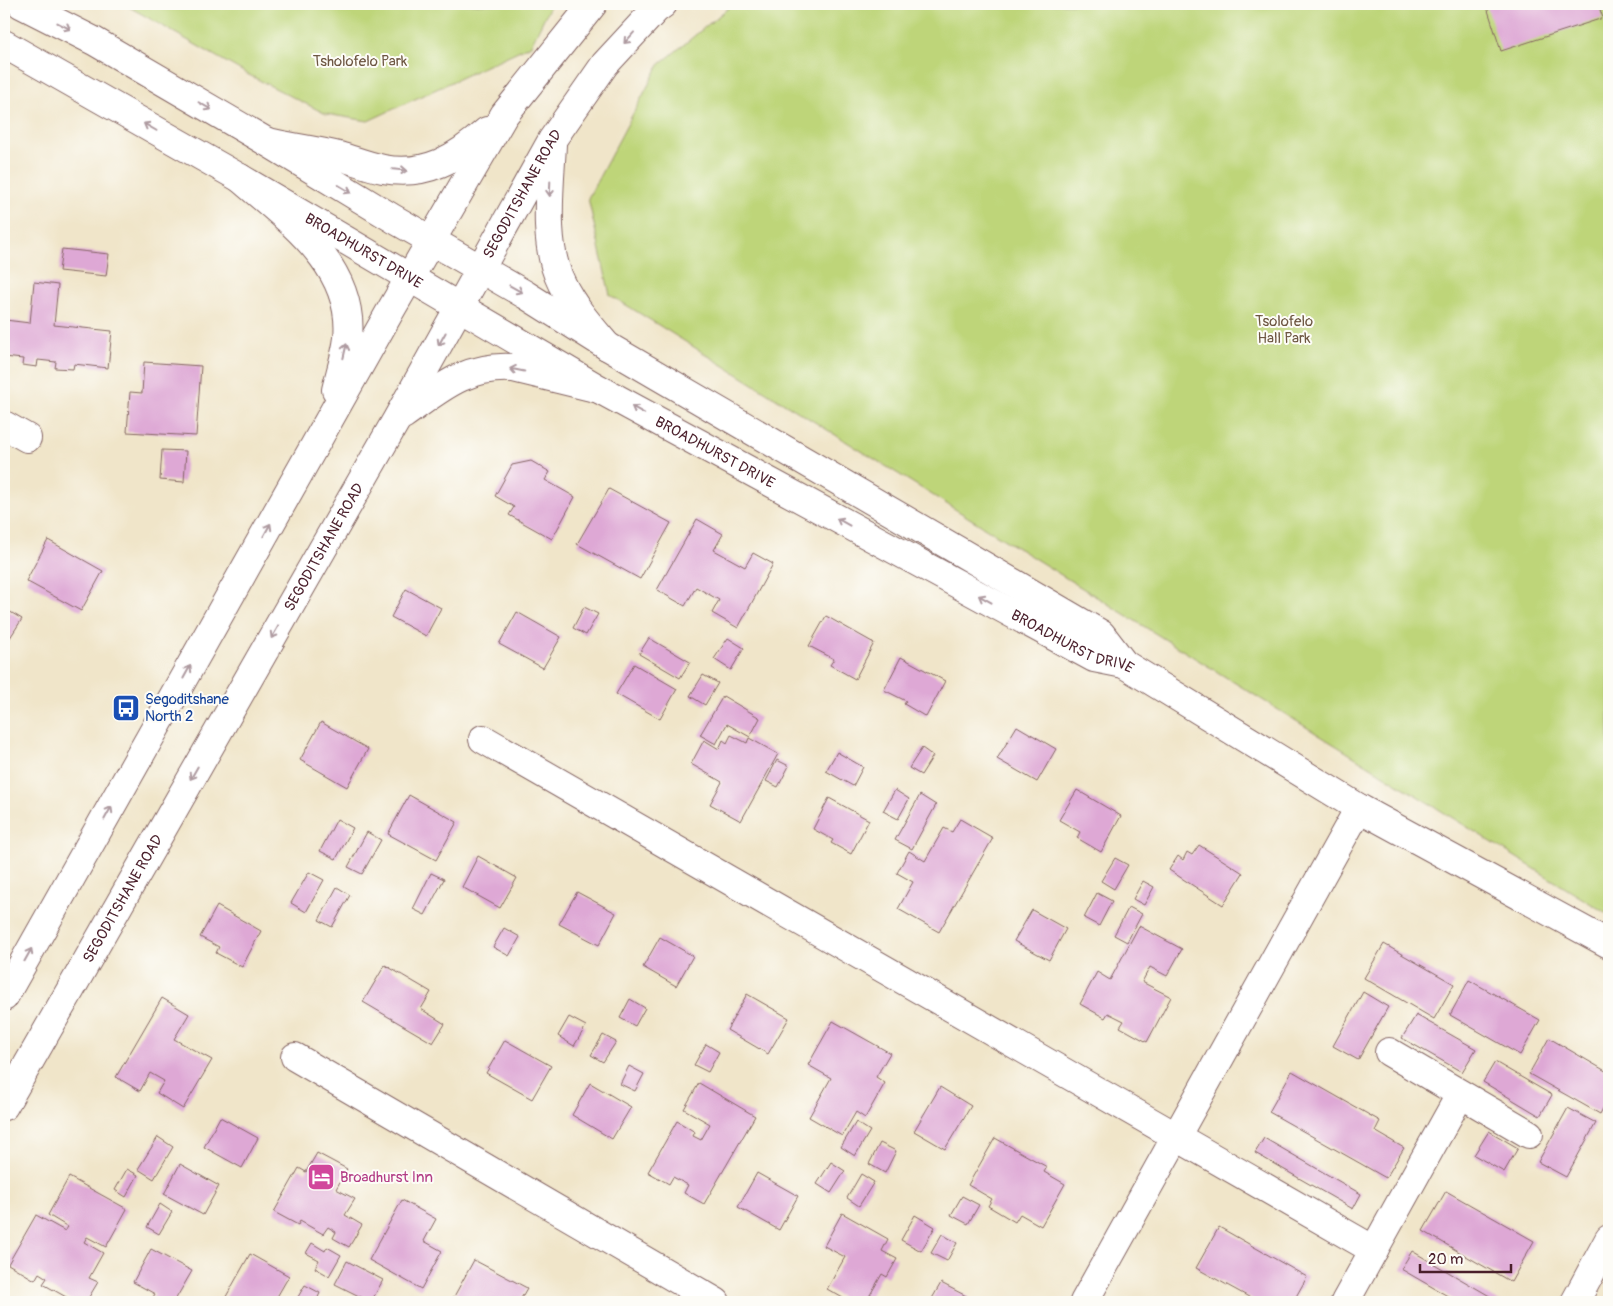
<svg xmlns="http://www.w3.org/2000/svg" width="1613" height="1306" viewBox="0 0 1613 1306" font-family="Pangolin,sans-serif">
<style>
.green{fill:#bed579;stroke:#847a52}
.building{fill:#dea8d5}
.lines{fill:none;stroke-linecap:round;stroke-linejoin:round}
.minor-casing{stroke:#846462;stroke-width:30}
.major-casing{stroke:#846462;stroke-width:30}
.minor{stroke:#fff;stroke-width:28}
.major{stroke:#fff;stroke-width:28}
.oneway{stroke:#ae9aa0}
.labels{text-anchor:middle;dominant-baseline:central;stroke-width:4;stroke-linejoin:round;paint-order:stroke}
.park-label{font-size:15px;fill:#6d5642;stroke:#fdfcf7}
.street-label{font-size:15px;fill:#4a1f2b;stroke:#fdfcf7}
.transit-label{font-size:15px;fill:#164399;stroke:#fdfcf7;text-anchor:start}
.hotel-label{font-size:15px;fill:#b23c85;stroke:#fdfcf7;text-anchor:start}
</style>
<rect width="100%" height="100%" fill="#fdfcf7"/>
<filter id="ink" filterUnits="userSpaceOnUse"><feTurbulence type="fractalNoise" baseFrequency=".02" numOctaves="2"/><feDisplacementMap in="SourceGraphic" scale="10" xChannelSelector="R" yChannelSelector="G"/><feConvolveMatrix kernelMatrix="1 2 1 2 8 2 1 2 1" color-interpolation-filters="sRGB"/></filter>
<filter id="wash" filterUnits="userSpaceOnUse"><feTurbulence type="fractalNoise" baseFrequency=".0096" numOctaves="4" result="noise"/><feDisplacementMap in="SourceGraphic" scale="20" xChannelSelector="R" yChannelSelector="G"/><feGaussianBlur stdDeviation="1.12" result="paint"/><feColorMatrix in="noise" values="0 0 0 0 0 0 0 0 0 0 0 0 0 0 0 0 0 1.4 0 .05"/><feComposite in="paint" operator="in"/></filter>
<g filter="url(#wash)">
<rect width="100%" height="100%" fill="#f0e5c9"/>
<path class="green" d="M 124,4 L 551,4 L 531,45 L 368,121 L 326,114 L 247,74 Z
M 733,4 L 1609,4 L 1609,915 L 610,295 L 588,198 L 659,65 Z"/>
<g id="blocks">
<path class="building" d="M 1486,4 L 1598,4 L 1603,18 L 1501,51 Z
M 62,249 L 109,254 L 106,276 L 59,271 Z
M 34,282 L 58,285 L 54,325 L 112,331 L 108,368 L 74,364 L 73,369 L 55,368 L 56,362 L 38,360 L 37,367 L 22,365 L 23,359 L 4,357 L 5,320 L 30,323 Z
M 144,362 L 201,366 L 196,436 L 127,432 L 130,392 L 142,393 Z
M 162,450 L 186,451 L 184,482 L 160,480 Z
M 531,461 L 550,472 L 545,480 L 575,497 L 552,539 L 509,515 L 514,507 L 495,496 L 512,465 Z
M 609,489 L 671,523 L 640,579 L 577,544 Z
M 697,519 L 723,534 L 714,550 L 745,567 L 753,553 L 773,564 L 738,628 L 712,613 L 719,600 L 696,587 L 685,606 L 657,590 Z
M 48,540 L 103,571 L 81,611 L 26,581 Z
M 406,589 L 441,608 L 426,636 L 391,617 Z
M 584,607 L 598,614 L 586,635 L 573,628 Z
M 7,610 L 22,619 L 6,644 L 4,643 L 4,615 Z
M 517,612 L 561,637 L 543,668 L 499,644 Z
M 826,616 L 874,643 L 855,679 L 830,665 L 834,659 L 809,646 Z
M 649,638 L 690,662 L 680,678 L 639,654 Z
M 728,638 L 744,648 L 731,670 L 714,659 Z
M 901,657 L 945,681 L 926,717 L 904,704 L 906,701 L 884,690 Z
M 634,664 L 677,689 L 660,719 L 616,694 Z
M 703,675 L 718,683 L 705,705 L 690,696 Z
M 723,696 L 760,718 L 750,737 L 727,724 L 716,744 L 700,735 Z
M 321,722 L 368,749 L 347,787 L 300,760 Z
M 1017,726 L 1056,749 L 1037,782 L 997,759 Z
M 731,735 L 747,743 L 749,738 L 778,754 L 741,821 L 710,804 L 722,782 L 691,764 L 704,740 L 719,749 L 723,740 L 727,743 Z
M 922,748 L 933,756 L 921,775 L 909,768 Z
M 837,752 L 863,767 L 853,786 L 826,771 Z
M 777,760 L 789,766 L 778,787 L 766,781 Z
M 895,790 L 909,799 L 898,819 L 883,811 Z
M 1077,790 L 1121,816 L 1101,852 L 1077,838 L 1080,832 L 1059,820 Z
M 409,795 L 457,822 L 436,860 L 388,834 Z
M 920,795 L 936,805 L 912,849 L 895,840 Z
M 829,798 L 869,820 L 851,854 L 831,843 L 833,840 L 813,829 Z
M 337,819 L 353,828 L 336,859 L 320,851 Z
M 960,819 L 993,838 L 939,932 L 898,909 L 913,882 L 897,873 L 909,851 L 925,861 L 944,828 L 952,832 Z
M 367,832 L 381,840 L 362,874 L 348,867 Z
M 1199,845 L 1243,873 L 1223,905 L 1169,870 L 1178,856 L 1183,860 L 1187,852 L 1192,855 Z
M 478,856 L 517,878 L 500,908 L 462,887 Z
M 1115,858 L 1128,865 L 1114,889 L 1101,881 Z
M 309,872 L 324,880 L 306,912 L 291,903 Z
M 431,873 L 444,879 L 425,915 L 413,909 Z
M 1143,881 L 1154,887 L 1144,905 L 1133,899 Z
M 337,887 L 350,895 L 332,927 L 319,920 Z
M 577,892 L 616,913 L 599,945 L 559,924 Z
M 1097,893 L 1112,901 L 1099,926 L 1084,918 Z
M 217,906 L 261,931 L 242,967 L 216,953 L 219,947 L 200,937 Z
M 1129,907 L 1142,914 L 1127,942 L 1114,935 Z
M 1032,910 L 1066,929 L 1049,960 L 1014,941 Z
M 1139,926 L 1182,949 L 1167,976 L 1150,967 L 1142,982 L 1171,997 L 1147,1042 L 1120,1027 L 1124,1021 L 1108,1013 L 1105,1018 L 1080,1004 L 1097,972 L 1110,980 Z
M 504,928 L 520,937 L 509,956 L 493,947 Z
M 660,937 L 693,956 L 676,986 L 643,967 Z
M 1384,944 L 1454,984 L 1434,1019 L 1364,978 Z
M 385,965 L 431,992 L 421,1009 L 445,1024 L 433,1043 L 363,1002 Z
M 1469,980 L 1540,1020 L 1520,1055 L 1450,1015 Z
M 1363,992 L 1388,1007 L 1358,1060 L 1333,1046 Z
M 747,994 L 789,1018 L 768,1054 L 727,1030 Z
M 162,998 L 189,1014 L 174,1039 L 212,1060 L 183,1109 L 157,1093 L 164,1081 L 150,1073 L 140,1091 L 116,1077 Z
M 630,999 L 645,1008 L 635,1026 L 620,1018 Z
M 1416,1015 L 1476,1049 L 1462,1072 L 1402,1038 Z
M 569,1017 L 586,1026 L 574,1046 L 558,1036 Z
M 833,1021 L 890,1053 L 876,1077 L 885,1083 L 865,1118 L 856,1112 L 842,1136 L 809,1117 L 831,1078 L 808,1065 Z
M 603,1035 L 616,1042 L 603,1062 L 591,1055 Z
M 1549,1038 L 1609,1073 L 1609,1097 L 1600,1114 L 1529,1074 Z
M 505,1040 L 551,1066 L 532,1099 L 486,1073 Z
M 706,1044 L 719,1052 L 708,1072 L 694,1065 Z
M 1495,1062 L 1552,1095 L 1540,1116 L 1483,1082 Z
M 629,1066 L 644,1074 L 635,1091 L 620,1084 Z
M 1292,1071 L 1380,1121 L 1375,1131 L 1404,1148 L 1386,1178 L 1269,1112 Z
M 590,1083 L 631,1107 L 612,1139 L 572,1115 Z
M 699,1083 L 755,1116 L 704,1204 L 684,1193 L 688,1185 L 673,1177 L 669,1184 L 648,1172 L 677,1121 L 695,1132 L 693,1136 L 701,1140 L 710,1124 L 684,1109 Z
M 940,1087 L 971,1106 L 945,1149 L 914,1131 Z
M 1568,1108 L 1596,1123 L 1566,1177 L 1538,1162 Z
M 220,1117 L 258,1138 L 242,1168 L 204,1147 Z
M 856,1122 L 870,1131 L 855,1156 L 841,1147 Z
M 1489,1131 L 1518,1148 L 1504,1172 L 1474,1155 Z
M 158,1137 L 173,1147 L 154,1179 L 138,1169 Z
M 995,1138 L 1047,1167 L 1044,1172 L 1065,1184 L 1041,1226 L 1020,1214 L 1015,1222 L 988,1206 L 992,1199 L 968,1185 Z
M 1264,1138 L 1361,1194 L 1353,1209 L 1255,1153 Z
M 880,1143 L 896,1151 L 885,1173 L 869,1164 Z
M 317,1153 L 347,1169 L 336,1189 L 355,1199 L 345,1215 L 362,1225 L 349,1247 L 333,1238 L 336,1232 L 328,1227 L 323,1234 L 300,1221 L 298,1225 L 274,1212 L 299,1168 L 306,1172 Z
M 831,1162 L 845,1171 L 831,1193 L 817,1184 Z
M 180,1164 L 219,1186 L 203,1215 L 164,1194 Z
M 127,1169 L 138,1175 L 126,1197 L 115,1190 Z
M 757,1173 L 798,1196 L 779,1230 L 738,1207 Z
M 861,1174 L 874,1182 L 859,1206 L 847,1198 Z
M 69,1177 L 127,1209 L 106,1247 L 87,1237 L 84,1242 L 103,1253 L 89,1278 L 98,1282 L 86,1302 L 80,1302 L 76,1300 L 75,1302 L 43,1284 L 47,1278 L 39,1273 L 35,1280 L 8,1264 L 36,1215 L 65,1231 L 68,1227 L 48,1215 Z
M 1446,1191 L 1534,1241 L 1511,1282 L 1423,1231 Z
M 962,1196 L 979,1205 L 968,1224 L 951,1215 Z
M 402,1200 L 436,1219 L 424,1241 L 442,1251 L 421,1289 L 369,1260 Z
M 160,1204 L 172,1212 L 159,1234 L 147,1227 Z
M 842,1213 L 888,1239 L 882,1251 L 897,1259 L 887,1277 L 882,1274 L 866,1302 L 850,1302 L 827,1289 L 845,1257 L 824,1246 Z
M 915,1215 L 935,1227 L 921,1251 L 901,1240 Z
M 1219,1227 L 1307,1277 L 1293,1302 L 1258,1302 L 1196,1268 Z
M 942,1234 L 957,1243 L 947,1261 L 931,1253 Z
M 312,1243 L 325,1251 L 327,1247 L 341,1255 L 329,1276 L 315,1268 L 319,1260 L 306,1253 Z
M 151,1249 L 192,1271 L 174,1302 L 150,1302 L 155,1294 L 133,1282 Z
M 1412,1251 L 1500,1302 L 1458,1302 L 1401,1269 Z
M 250,1254 L 289,1276 L 274,1302 L 257,1302 L 254,1301 L 254,1302 L 223,1302 Z
M 474,1260 L 527,1288 L 519,1302 L 451,1302 Z
M 347,1261 L 383,1280 L 371,1302 L 335,1284 Z
M 941,1283 L 978,1302 L 930,1302 Z
M 305,1285 L 320,1293 L 316,1302 L 295,1302 Z"/>
</g>
</g>
<g filter="url(#ink)">
<use href="#blocks" fill-opacity="0" stroke="#846462" stroke-width="1"/>
<g class="lines">
<g class="minor-casing">
<g id="minor">
<path d="M 21,4 L 94,41 L 267,142 L 394,219 L 526,295 L 607,346 L 1101,634 L 1124,664"/>
<path id="s1" d="M 4,44 L 240,178 L 599,389 L 1094,658 L 1124,664 L 1359,808 L 1609,944"/>
<path d="M 4,425 L 27,438"/>
<path d="M 483,739 L 1374,1250"/>
<path d="M 1389,1052 L 1529,1134"/>
<path d="M 295,1057 L 716,1302"/>
<path d="M 1084,1302 L 1359,808"/>
<path d="M 1345,1302 L 1460,1095"/>
<path d="M 1575,1302 L 1609,1239"/>
</g>
</g>
<g class="major-casing">
<g id="major">
<path d="M 267,142 C 290,147 315,150 339,156 C 353,160 368,166 383,169 C 426,177 457,158 487,131"/>
<path d="M 552,144 C 550,187 542,245 562,284 C 573,307 591,327 607,346"/>
<path d="M 240,178 C 288,220 355,266 348,338 C 346,355 340,373 336,390"/>
<path d="M 403,415 C 440,389 465,365 513,368 L 599,389"/>
<path d="M 4,997 L 392,308 L 504,115 L 593,4"/>
<path id="s2" d="M 4,1106 L 397,419 L 552,140 L 605,64 L 656,9 L 663,4"/>
</g>
</g>
<use href="#minor" class="minor"/>
<use href="#major" class="major"/>
</g>
<defs><path id="oneway-shaft" d="M-6 0H5M1.5-3L5.5 0L1.5 3" fill="none" stroke-width="1.6" stroke-linecap="round" stroke-linejoin="round" transform="scale(1.25)"/></defs>
<g class="oneway">
<use href="#oneway-shaft" transform="translate(64 26) rotate(27)"/>
<use href="#oneway-shaft" transform="translate(629 38) rotate(132)"/>
<use href="#oneway-shaft" transform="translate(205 106) rotate(30)"/>
<use href="#oneway-shaft" transform="translate(150 127) rotate(-150)"/>
<use href="#oneway-shaft" transform="translate(400 170) rotate(5)"/>
<use href="#oneway-shaft" transform="translate(345 189) rotate(31)"/>
<use href="#oneway-shaft" transform="translate(550 189) rotate(92)"/>
<use href="#oneway-shaft" transform="translate(516 289) rotate(29)"/>
<use href="#oneway-shaft" transform="translate(442 339) rotate(119)"/>
<use href="#oneway-shaft" transform="translate(345 351) rotate(-77)"/>
<use href="#oneway-shaft" transform="translate(517 370) rotate(-169)"/>
<use href="#oneway-shaft" transform="translate(638 410) rotate(-151)"/>
<use href="#oneway-shaft" transform="translate(843 522) rotate(-151)"/>
<use href="#oneway-shaft" transform="translate(267 530) rotate(-61)"/>
<use href="#oneway-shaft" transform="translate(985 599) rotate(-151)"/>
<use href="#oneway-shaft" transform="translate(275 632) rotate(120)"/>
<use href="#oneway-shaft" transform="translate(187 672) rotate(-61)"/>
<use href="#oneway-shaft" transform="translate(194 773) rotate(120)"/>
<use href="#oneway-shaft" transform="translate(108 813) rotate(-61)"/>
<use href="#oneway-shaft" transform="translate(28 955) rotate(-61)"/>
</g>
</g>
<defs>
<g id="bus-square" transform="scale(1.4375)"><rect x="-9" y="-9" width="18" height="18" rx="4" fill="#1a4fb4" stroke="#fdfcf7"/><path d="M-5-6H5V4H4V6H2V4H-2V6H-4V4H-5ZM-3.5-4V0h7V-4ZM-3.5 1.2v1.5H-2V1.2ZM2 1.2v1.5H3.5V1.2Z" fill="#fff"/></g>
<g id="hotel-square" transform="scale(1.4375)"><rect x="-9" y="-9" width="18" height="18" rx="4" fill="#d1479c" stroke="#fdfcf7"/><path d="M-6-4.5h1.5V1H6V5H4.5V3h-9V5H-6ZM-4 0a1.8 1.8 0 1 1 3.6 0ZM.5 0V-2.5h3Q6-2.5 6 0Z" fill="#fff"/></g>
</defs>
<g fill-rule="evenodd">
<use href="#bus-square" x="126" y="708"/>
<use href="#hotel-square" x="321" y="1177"/>
</g>
<g class="labels">
<g class="park-label">
<text x="360" y="61">Tsholofelo Park</text>
<text x="1284" y="321">Tsolofelo<tspan x="1284" dy="17">Hall Park</tspan></text>
</g>
<g class="street-label">
<text stroke="none"><textPath href="#s2" startOffset="1049">SEGODITSHANE ROAD</textPath></text>
<text stroke="none"><textPath href="#s1" startOffset="415">BROADHURST DRIVE</textPath></text>
<text stroke="none"><textPath href="#s1" startOffset="820">BROADHURST DRIVE</textPath></text>
<text stroke="none"><textPath href="#s2" startOffset="644">SEGODITSHANE ROAD</textPath></text>
<text stroke="none"><textPath href="#s1" startOffset="1225">BROADHURST DRIVE</textPath></text>
<text stroke="none"><textPath href="#s2" startOffset="239">SEGODITSHANE ROAD</textPath></text>
</g>
<g class="transit-label">
<text x="145" y="699">Segoditshane<tspan x="145" dy="17">North 2</tspan></text>
</g>
<g class="hotel-label">
<text x="340" y="1177">Broadhurst Inn</text>
</g>
</g>
<rect width="1613" height="1306" fill="none" stroke="#fdfcf7" stroke-width="20"/>
<path d="M1420 1264v8h91v-8" fill="none" stroke="#4a1f2b" stroke-width="2.5"/>
<text x="1428" y="1264" font-size="15" fill="#4a1f2b" stroke="#fdfcf7" stroke-width="4" paint-order="stroke">20 m</text>
</svg>
